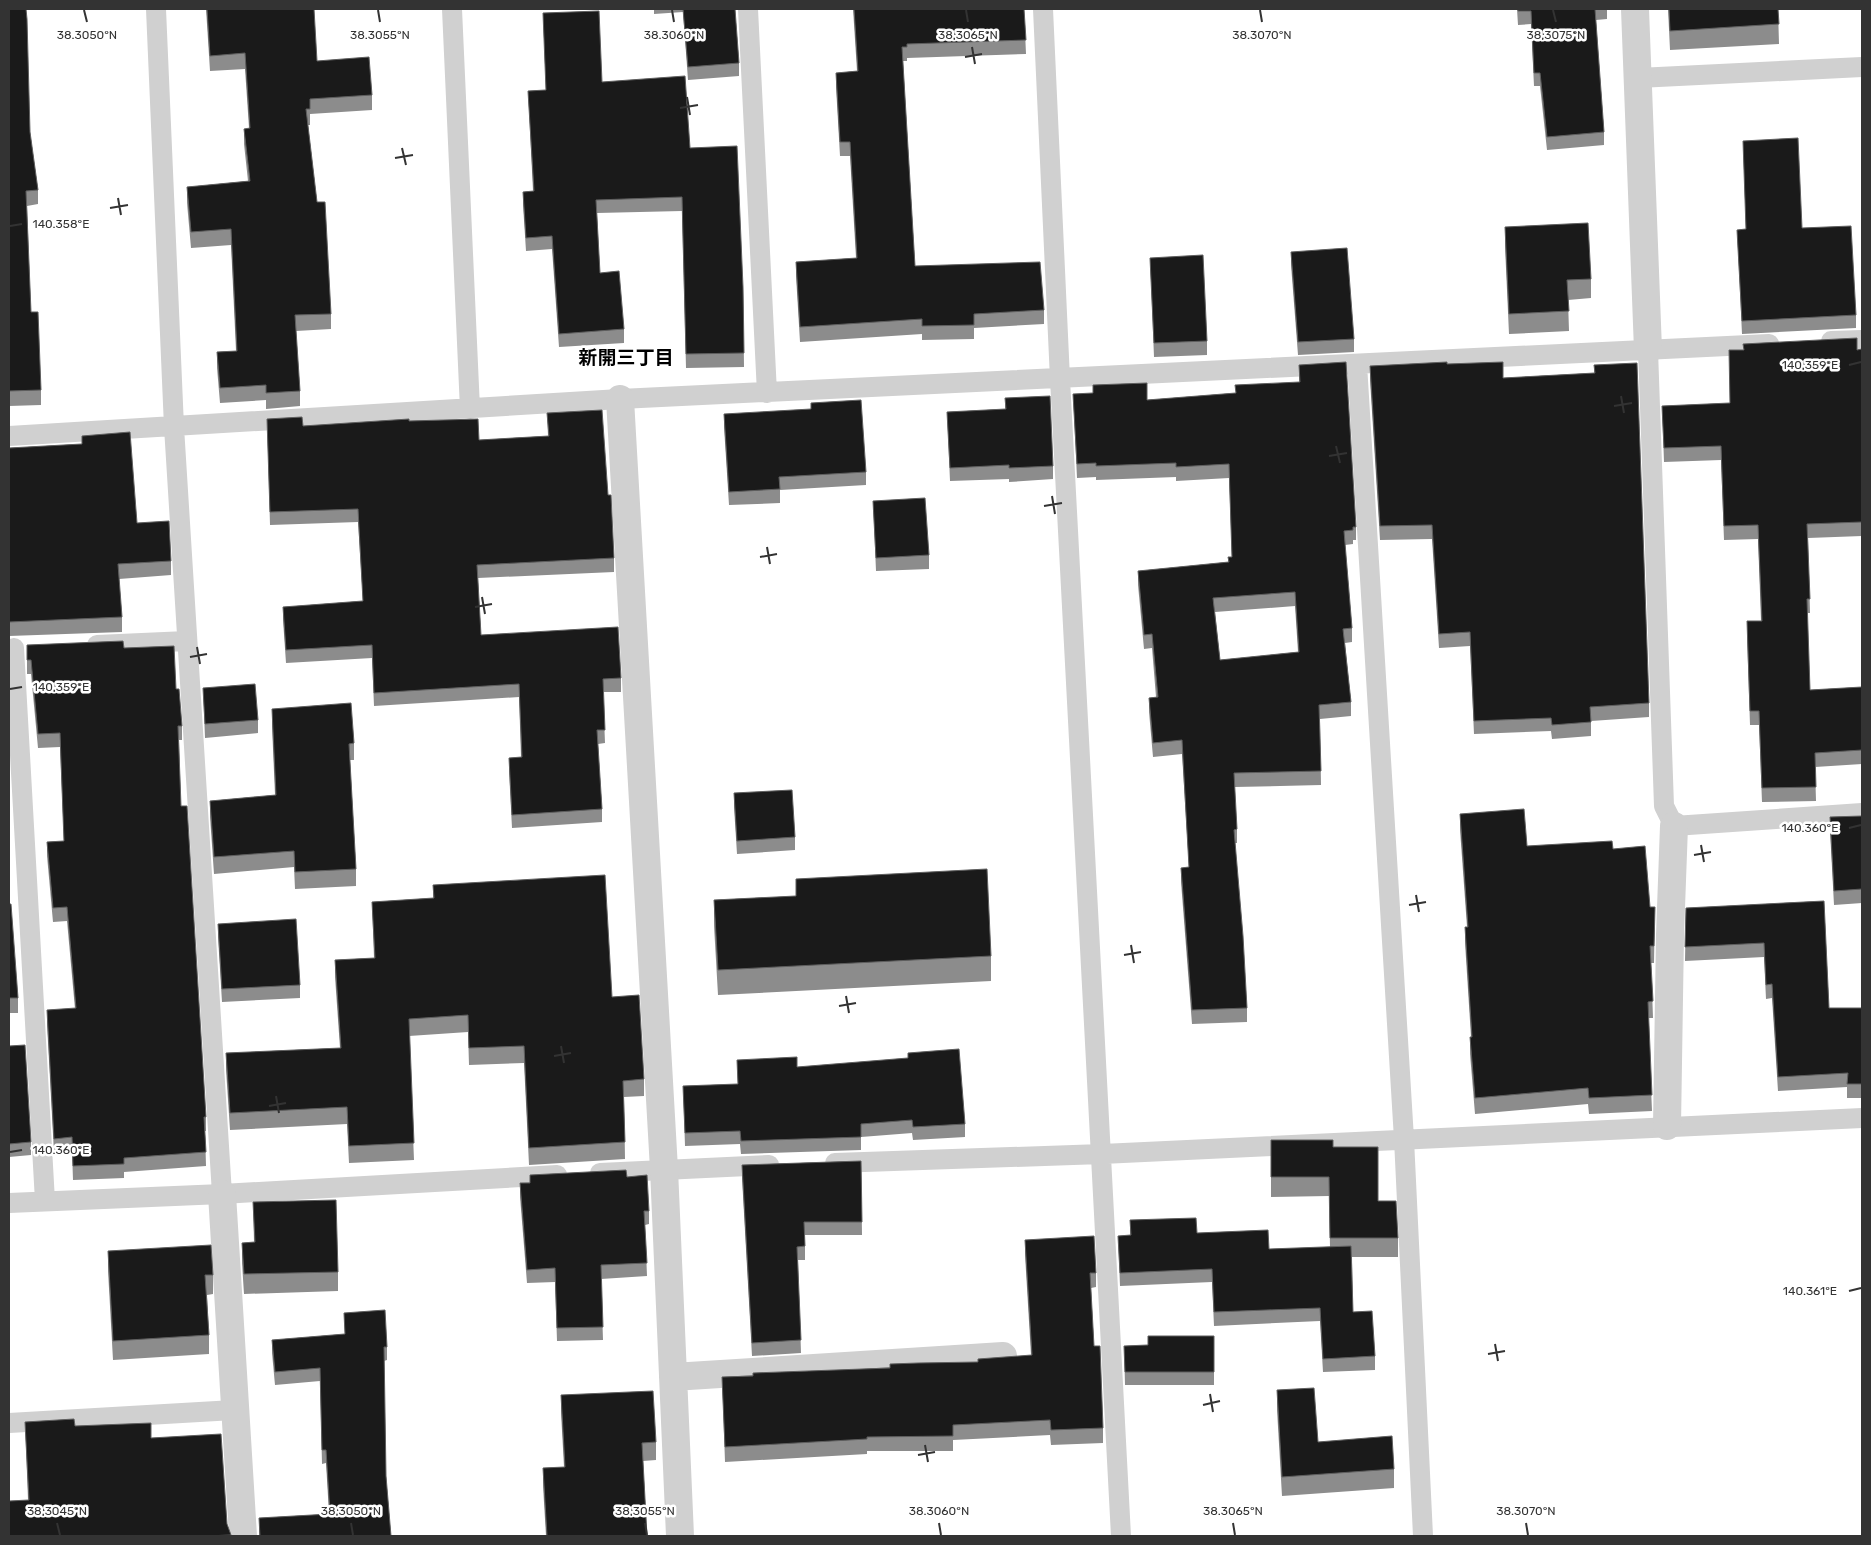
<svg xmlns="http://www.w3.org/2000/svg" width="1871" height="1545" viewBox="0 0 1871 1545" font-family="Rubik,'Noto Sans JP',sans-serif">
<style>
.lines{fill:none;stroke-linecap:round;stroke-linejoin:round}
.lane{stroke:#d0d0d0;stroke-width:20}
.street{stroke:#d0d0d0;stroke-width:28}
.wall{fill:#8c8c8c;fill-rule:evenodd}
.building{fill:#1a1a1a;stroke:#5f5f5f;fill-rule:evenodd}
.ticks{fill:none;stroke:#333;stroke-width:2}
.labels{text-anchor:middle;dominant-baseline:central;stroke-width:5;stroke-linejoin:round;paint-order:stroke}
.neighbourhood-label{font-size:19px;font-weight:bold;fill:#000;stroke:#fff}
.ticks-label{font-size:12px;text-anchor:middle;fill:#333;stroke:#fff;stroke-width:5;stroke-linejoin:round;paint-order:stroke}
</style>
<rect width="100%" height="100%" fill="#fff"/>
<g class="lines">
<path class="lane" d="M 156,9 L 174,427 L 222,1194
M 452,9 L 470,409
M 748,9 L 767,393
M 1043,9 L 1060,379 L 1121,1536
M 1638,78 L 1862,67
M 1831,341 L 1862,340
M 1648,350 L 1664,806 L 1674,826 L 1862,813
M 1357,364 L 1404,1139 L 1423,1536
M 9,436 L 620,399 L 1769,344
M 97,645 L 187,641
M 14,648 L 45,1201
M 835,1163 L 1102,1154 L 1862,1118
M 600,1173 L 769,1165
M 9,1203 L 222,1194 L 557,1175
M 9,1423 L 234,1410"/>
<path class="street" d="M 1635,9 L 1648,350
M 620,399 L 664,1169 L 680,1536
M 1667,1126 L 1670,935 L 1674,826
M 222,1194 L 243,1536
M 673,1377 L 1003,1356"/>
</g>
<path class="wall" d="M 9,9 L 30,132 L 38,190 L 38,204 L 27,206 L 31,312 L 41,390 L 41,405 L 9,406 Z
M 206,9 L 317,61 L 372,95 L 372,110 L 310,114 L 310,125 L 308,125 L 317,202 L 331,314 L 331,329 L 296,331 L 300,391 L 300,406 L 266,409 L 266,400 L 220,403 L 217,368 L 217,352 L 236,351 L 231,245 L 191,248 L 187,203 L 187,187 L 248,181 L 244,144 L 244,129 L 249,128 L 245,69 L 210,71 Z
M 654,9 L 735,9 L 739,63 L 739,76 L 688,80 L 683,12 L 654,14 Z
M 853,9 L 1024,9 L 1026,54 L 907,58 L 907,61 L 903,61 L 915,266 L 1044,310 L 1044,324 L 974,328 L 974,339 L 922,340 L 922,334 L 800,342 L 796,276 L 796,262 L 856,258 L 850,156 L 840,156 L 836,87 L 836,73 L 857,71 Z
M 1517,9 L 1607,9 L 1607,19 L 1596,20 L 1604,132 L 1604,145 L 1547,150 L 1540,86 L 1534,86 L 1531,24 L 1518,25 Z
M 1668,9 L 1778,9 L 1779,44 L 1670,50 Z
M 543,13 L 602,82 L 690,148 L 743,287 L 744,367 L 686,368 L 682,211 L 597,213 L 600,273 L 624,329 L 624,343 L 559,347 L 552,249 L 526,251 L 523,205 L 523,192 L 533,191 L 528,91 L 546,90 Z
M 1743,141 L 1802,228 L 1856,315 L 1856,328 L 1742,334 L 1737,230 L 1746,229 Z
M 1505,227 L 1591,279 L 1591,298 L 1568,300 L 1569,331 L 1509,334 L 1505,247 Z
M 1291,252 L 1354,339 L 1354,352 L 1298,355 L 1291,265 Z
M 1150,258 L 1207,341 L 1207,355 L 1154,357 Z
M 1862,349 L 1862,536 L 1808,538 L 1810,613 L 1807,613 L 1810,690 L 1862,687 L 1862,764 L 1815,767 L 1816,801 L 1762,802 L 1759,725 L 1750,725 L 1747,635 L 1747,621 L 1761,621 L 1758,539 L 1724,540 L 1721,460 L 1664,462 L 1662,406 L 1730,403 L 1857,350 Z
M 1447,364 L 1503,378 L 1594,373 L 1594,365 L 1649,703 L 1649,717 L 1591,721 L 1591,736 L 1552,739 L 1551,731 L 1474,734 L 1470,646 L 1439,648 L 1432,539 L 1380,540 L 1370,380 L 1370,366 Z
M 1299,365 L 1356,527 L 1356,540 L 1353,540 L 1353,544 L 1345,545 L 1352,628 L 1352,642 L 1345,643 L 1351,702 L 1351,716 L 1320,719 L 1321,785 L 1234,787 L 1237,829 L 1237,843 L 1235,843 L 1247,1008 L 1247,1022 L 1192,1024 L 1181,882 L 1181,868 L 1189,867 L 1182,754 L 1153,757 L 1149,712 L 1149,698 L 1156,697 L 1152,648 L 1144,649 L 1138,585 L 1138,571 L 1228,562 L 1228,557 L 1232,557 L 1229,478 L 1176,481 L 1176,477 L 1096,480 L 1096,477 L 1077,478 L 1073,394 L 1147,400 L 1235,393 L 1299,382 ZM 1295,606 L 1298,652 L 1220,660 L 1215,612 Z
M 1005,398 L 1053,466 L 1053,479 L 1009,482 L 1009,479 L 950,481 L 947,412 L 1005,409 Z
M 547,413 L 608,495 L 614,558 L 614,572 L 478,578 L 481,635 L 621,678 L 621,692 L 603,692 L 605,743 L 598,744 L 602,809 L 602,822 L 512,828 L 509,771 L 509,758 L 521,757 L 519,697 L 374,706 L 372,658 L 286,663 L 283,620 L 283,607 L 363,601 L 358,522 L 270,525 L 267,419 L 303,426 L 409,421 L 479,440 L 548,436 Z
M 724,414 L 866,472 L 866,485 L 780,490 L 780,503 L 729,505 L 724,427 Z
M 82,436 L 137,523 L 171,561 L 171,575 L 119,579 L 122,617 L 122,632 L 9,636 L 9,448 L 82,444 Z
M 873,501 L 929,555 L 929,569 L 876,571 Z
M 27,645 L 124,648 L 176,689 L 182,726 L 182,740 L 179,740 L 181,806 L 206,1117 L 206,1131 L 205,1131 L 206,1166 L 124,1172 L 124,1178 L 73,1180 L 72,1151 L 54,1153 L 47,1024 L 47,1010 L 75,1009 L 67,921 L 53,922 L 47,856 L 47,842 L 64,841 L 60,747 L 38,748 L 31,674 L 27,674 Z
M 203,688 L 258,720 L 258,733 L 205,738 Z
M 272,709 L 354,743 L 354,760 L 350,760 L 356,869 L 356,886 L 295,889 L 294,867 L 214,874 L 210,817 L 210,801 L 275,795 L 272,726 Z
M 734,793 L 795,837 L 795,850 L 737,854 L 734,807 Z
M 1460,814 L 1527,846 L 1613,849 L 1650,907 L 1655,907 L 1654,963 L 1651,963 L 1653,1018 L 1648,1018 L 1652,1111 L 1589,1114 L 1588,1104 L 1475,1114 L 1470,1054 L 1470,1037 L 1471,1037 L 1465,943 L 1465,927 L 1467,927 L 1460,830 Z
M 1862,816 L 1862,903 L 1834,905 L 1830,831 L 1830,817 Z
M 796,879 L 991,956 L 991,981 L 718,995 L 714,926 L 714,900 L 796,896 Z
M 433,885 L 612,997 L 644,1079 L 644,1096 L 624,1097 L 625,1159 L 529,1165 L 524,1063 L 469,1065 L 468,1032 L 409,1036 L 414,1160 L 349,1163 L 347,1124 L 230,1130 L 226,1070 L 226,1053 L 340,1048 L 335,977 L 335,960 L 374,958 L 372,902 L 433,898 Z
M 1824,901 L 1829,1008 L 1862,1008 L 1862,1098 L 1847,1098 L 1847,1087 L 1778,1091 L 1772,998 L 1766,999 L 1764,957 L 1685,961 L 1686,908 Z
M 9,904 L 18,998 L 18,1013 L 9,1013 Z
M 218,924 L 300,985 L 300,998 L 222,1002 L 218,937 Z
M 9,1046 L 31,1142 L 31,1155 L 9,1157 Z
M 737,1060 L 797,1067 L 965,1124 L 965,1137 L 913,1140 L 912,1133 L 861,1137 L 861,1150 L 741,1154 L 740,1144 L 685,1146 L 683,1086 L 738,1084 Z
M 1271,1140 L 1333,1147 L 1378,1201 L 1398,1238 L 1398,1257 L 1352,1257 L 1353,1312 L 1375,1356 L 1375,1370 L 1323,1372 L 1320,1321 L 1214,1326 L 1212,1282 L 1120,1286 L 1118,1236 L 1130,1235 L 1130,1220 L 1197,1233 L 1269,1249 L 1330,1247 L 1329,1196 L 1271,1197 Z
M 861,1161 L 862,1235 L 805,1235 L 805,1260 L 798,1260 L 801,1353 L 752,1356 L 742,1178 L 742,1165 Z
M 627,1177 L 649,1211 L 649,1224 L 645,1225 L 647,1276 L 601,1279 L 603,1340 L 557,1341 L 555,1282 L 527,1283 L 520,1197 L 520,1183 Z
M 253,1202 L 338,1272 L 338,1291 L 244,1294 L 242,1263 L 242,1243 L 254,1242 Z
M 1025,1240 L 1096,1273 L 1096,1287 L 1091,1288 L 1094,1346 L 1103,1428 L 1103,1443 L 1051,1445 L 1050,1435 L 953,1440 L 953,1451 L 867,1451 L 867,1454 L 725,1462 L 722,1377 L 978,1362 L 1031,1355 L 1025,1255 Z
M 108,1251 L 213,1275 L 213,1294 L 207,1295 L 209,1335 L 209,1354 L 113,1360 L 108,1271 Z
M 344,1313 L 387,1347 L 387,1360 L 384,1361 L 386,1476 L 391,1536 L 259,1536 L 259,1518 L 329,1514 L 326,1463 L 322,1464 L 320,1381 L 275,1385 L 272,1353 L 272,1340 L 345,1334 Z
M 1214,1336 L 1214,1385 L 1125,1385 L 1124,1346 L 1148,1345 Z
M 1277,1390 L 1318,1442 L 1394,1469 L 1394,1488 L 1282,1496 L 1277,1410 Z
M 561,1395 L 656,1442 L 656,1460 L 643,1461 L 647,1536 L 546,1536 L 543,1486 L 543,1468 L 564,1467 L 561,1413 Z
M 25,1422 L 75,1426 L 151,1438 L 227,1524 L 231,1536 L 9,1536 L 28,1500 Z"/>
<path class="building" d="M 9,9 L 26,9 L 27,19 L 30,132 L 38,190 L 26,191 L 31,312 L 38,312 L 41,390 L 9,391 Z
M 207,9 L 314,9 L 317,61 L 369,57 L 372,95 L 310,99 L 310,109 L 306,109 L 317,202 L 325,202 L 331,314 L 295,315 L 300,391 L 266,393 L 266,385 L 220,388 L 217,352 L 237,351 L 231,229 L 191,232 L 187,187 L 250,181 L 244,129 L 250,128 L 245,53 L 210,56 Z
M 683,9 L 735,9 L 739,63 L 688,67 Z
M 854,9 L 1024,9 L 1026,40 L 907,44 L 907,47 L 902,47 L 915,266 L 1040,262 L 1044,310 L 974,314 L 974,325 L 922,326 L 922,319 L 800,327 L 796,262 L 857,258 L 850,142 L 840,142 L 836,73 L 858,71 Z
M 1518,9 L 1595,9 L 1604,132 L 1547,137 L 1540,73 L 1534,73 L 1531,11 L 1518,11 Z
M 1669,9 L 1778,9 L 1779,24 L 1670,31 Z
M 599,11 L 602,82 L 685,76 L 690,148 L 737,146 L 743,287 L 744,353 L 686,354 L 682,197 L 596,200 L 600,273 L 619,271 L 624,329 L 559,334 L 552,236 L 526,238 L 523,192 L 534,191 L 528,91 L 546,90 L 543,13 Z
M 1798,138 L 1802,228 L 1851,226 L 1856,315 L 1742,321 L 1737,230 L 1746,229 L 1743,141 Z
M 1588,223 L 1591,279 L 1567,280 L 1569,311 L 1509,314 L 1505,227 Z
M 1347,248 L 1354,339 L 1298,342 L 1291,252 Z
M 1203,255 L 1207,341 L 1154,343 L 1150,258 Z
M 1857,338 L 1857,350 L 1862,349 L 1862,522 L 1807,524 L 1810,599 L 1807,599 L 1810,690 L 1862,687 L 1862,750 L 1815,753 L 1816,787 L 1762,788 L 1759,711 L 1750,711 L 1747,621 L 1762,621 L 1758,525 L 1724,526 L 1721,446 L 1664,448 L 1662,406 L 1730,403 L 1729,350 L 1744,350 L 1743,344 Z
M 1346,362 L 1356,527 L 1353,527 L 1353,530 L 1344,531 L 1352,628 L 1343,629 L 1351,702 L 1319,705 L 1321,771 L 1234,773 L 1237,829 L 1234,830 L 1243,936 L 1247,1008 L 1192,1010 L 1181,868 L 1189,867 L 1182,740 L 1153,743 L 1149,698 L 1158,697 L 1152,634 L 1144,635 L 1138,571 L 1229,562 L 1228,557 L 1232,557 L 1229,464 L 1176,467 L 1176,463 L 1096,466 L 1096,463 L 1077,464 L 1073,394 L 1093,393 L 1093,385 L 1147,383 L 1147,400 L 1236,393 L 1235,385 L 1300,382 L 1299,365 ZM 1295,592 L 1299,652 L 1220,660 L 1213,598 Z
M 1447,362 L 1447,364 L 1503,362 L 1503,378 L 1595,373 L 1594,365 L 1637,363 L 1649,703 L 1590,707 L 1591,722 L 1552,725 L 1551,718 L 1474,721 L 1470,632 L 1439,634 L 1432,525 L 1380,526 L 1370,366 Z
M 1050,396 L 1053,466 L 1009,468 L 1009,465 L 950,468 L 947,412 L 1006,409 L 1005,398 Z
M 861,400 L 866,472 L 779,477 L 780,489 L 729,492 L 724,414 L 811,409 L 811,403 Z
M 602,410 L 608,495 L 611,495 L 614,558 L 477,565 L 481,635 L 618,627 L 621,678 L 603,679 L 605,730 L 597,730 L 602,809 L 512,815 L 509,758 L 522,757 L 519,684 L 374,693 L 372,645 L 286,650 L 283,607 L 363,601 L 358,509 L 270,512 L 267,419 L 302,417 L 303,426 L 409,419 L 409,421 L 478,419 L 479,440 L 549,436 L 547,413 Z
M 130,432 L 137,523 L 169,521 L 171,561 L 118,564 L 122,617 L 9,622 L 9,448 L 82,444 L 82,436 Z
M 925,498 L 929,555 L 876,558 L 873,501 Z
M 123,641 L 124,648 L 174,646 L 176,689 L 179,689 L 182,726 L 178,726 L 181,806 L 187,806 L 206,1117 L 204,1117 L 206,1152 L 124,1158 L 124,1164 L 73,1166 L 72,1137 L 54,1139 L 47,1010 L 76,1008 L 67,907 L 53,908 L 47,842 L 64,841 L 60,733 L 38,734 L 31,660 L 27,660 L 27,645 Z
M 255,684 L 258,720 L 205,724 L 203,688 Z
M 351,703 L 354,743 L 349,744 L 356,869 L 295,872 L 294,851 L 214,857 L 210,801 L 276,795 L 272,709 Z
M 792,790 L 795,837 L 737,841 L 734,793 Z
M 1524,809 L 1527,846 L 1612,841 L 1613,849 L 1645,846 L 1650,907 L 1655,907 L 1654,946 L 1650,946 L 1653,1001 L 1648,1002 L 1652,1095 L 1589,1098 L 1588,1088 L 1475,1098 L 1470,1037 L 1472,1037 L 1465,927 L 1468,927 L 1460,814 Z
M 1862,816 L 1862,889 L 1834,891 L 1830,817 Z
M 987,869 L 991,956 L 718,970 L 714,900 L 796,896 L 796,879 Z
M 605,875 L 612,997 L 639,995 L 644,1079 L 623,1081 L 625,1142 L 529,1148 L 524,1046 L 469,1048 L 468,1015 L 409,1019 L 414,1143 L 349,1146 L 347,1107 L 230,1113 L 226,1053 L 341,1048 L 335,960 L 375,958 L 372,902 L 434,898 L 433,885 Z
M 1824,901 L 1829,1008 L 1862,1008 L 1862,1084 L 1847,1084 L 1848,1073 L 1778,1077 L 1772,984 L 1766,985 L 1764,943 L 1685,947 L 1686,908 Z
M 9,904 L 11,904 L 18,998 L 9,998 Z
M 296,919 L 300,985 L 222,989 L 218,924 Z
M 25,1045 L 31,1142 L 9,1144 L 9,1046 Z
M 959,1049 L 965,1124 L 913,1127 L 912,1120 L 861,1124 L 861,1137 L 741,1141 L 740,1131 L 685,1133 L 683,1086 L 738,1084 L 737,1060 L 797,1057 L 797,1067 L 908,1058 L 908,1053 Z
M 1271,1140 L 1333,1140 L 1333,1147 L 1378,1147 L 1378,1201 L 1396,1201 L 1398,1238 L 1330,1238 L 1329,1177 L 1271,1177 Z
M 861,1161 L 862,1222 L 804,1222 L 805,1246 L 797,1247 L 801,1340 L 752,1343 L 742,1165 Z
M 626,1170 L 627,1177 L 647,1175 L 649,1211 L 644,1211 L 647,1263 L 601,1265 L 603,1327 L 557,1328 L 555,1268 L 527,1270 L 520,1183 L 530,1183 L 530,1175 Z
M 336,1200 L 338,1272 L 244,1274 L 242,1243 L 255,1242 L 253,1202 Z
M 1196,1218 L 1197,1233 L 1268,1230 L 1269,1249 L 1351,1246 L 1353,1312 L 1372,1311 L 1375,1356 L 1323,1359 L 1320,1308 L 1214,1312 L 1212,1269 L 1120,1273 L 1118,1236 L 1131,1235 L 1130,1220 Z
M 1094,1236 L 1096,1273 L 1090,1273 L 1094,1346 L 1100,1346 L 1103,1428 L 1051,1430 L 1050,1420 L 953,1425 L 953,1436 L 867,1437 L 867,1439 L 725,1447 L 722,1377 L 753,1376 L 753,1373 L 890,1368 L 890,1364 L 918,1363 L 978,1362 L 978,1359 L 1032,1355 L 1025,1240 Z
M 211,1245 L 213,1275 L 205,1275 L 209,1335 L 113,1341 L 108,1251 Z
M 385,1310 L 387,1347 L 384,1347 L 386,1476 L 391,1536 L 260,1536 L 259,1518 L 330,1514 L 326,1450 L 322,1450 L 320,1368 L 275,1372 L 272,1340 L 345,1334 L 344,1313 Z
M 1148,1336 L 1214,1336 L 1214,1372 L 1125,1372 L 1124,1346 L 1148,1345 Z
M 1314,1388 L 1318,1442 L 1392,1436 L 1394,1469 L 1282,1477 L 1277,1390 Z
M 653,1391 L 656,1442 L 642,1443 L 647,1536 L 547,1536 L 543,1468 L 565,1467 L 561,1395 Z
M 74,1419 L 75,1426 L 151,1423 L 151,1438 L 221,1434 L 227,1524 L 231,1535 L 206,1536 L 9,1536 L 9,1501 L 29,1500 L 25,1422 Z"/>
<path class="ticks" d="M 84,10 L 87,22M 378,10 L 380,22M 672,10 L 674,22M 966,10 L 968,22M 1260,10 L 1262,22M 1553,10 L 1556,22M 972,47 L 975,64M 965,57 L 982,54M 687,97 L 690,115M 680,108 L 698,105M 402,148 L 406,165M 395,158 L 413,155M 118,198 L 121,215M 110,208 L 128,205M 10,226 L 22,224M 1849,365 L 1861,362M 1621,396 L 1624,413M 1614,406 L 1632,403M 1336,446 L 1340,463M 1329,456 L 1347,453M 1052,496 L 1055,514M 1044,506 L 1062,503M 767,547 L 770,564M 760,557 L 777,554M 482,597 L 485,614M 475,607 L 492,604M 197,647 L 200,664M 190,657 L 207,654M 10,689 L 22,687M 1849,828 L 1861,825M 1701,845 L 1704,862M 1694,855 L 1711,852M 1416,895 L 1419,912M 1409,905 L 1426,902M 1131,945 L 1134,963M 1124,955 L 1141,952M 846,996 L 849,1013M 839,1006 L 856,1003M 561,1046 L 564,1063M 554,1056 L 571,1053M 276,1096 L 279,1113M 269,1106 L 286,1103M 10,1152 L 22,1150M 1849,1291 L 1861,1288M 1495,1344 L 1498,1361M 1488,1354 L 1505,1351M 1210,1394 L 1213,1412M 1203,1405 L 1220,1401M 925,1445 L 928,1462M 918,1455 L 935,1452M 57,1523 L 60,1535M 351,1523 L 353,1535M 645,1523 L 647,1535M 939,1523 L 941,1535M 1233,1523 L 1235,1535M 1526,1523 L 1528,1535"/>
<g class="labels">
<g class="neighbourhood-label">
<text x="626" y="357">新開三丁目</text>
</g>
</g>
<g class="ticks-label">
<text x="87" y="39">38.3050°N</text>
<text x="1556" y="39">38.3075°N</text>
<text x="380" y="39">38.3055°N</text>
<text x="674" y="39">38.3060°N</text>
<text x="968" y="39">38.3065°N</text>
<text x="1262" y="39">38.3070°N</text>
<text x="61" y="228">140.358°E</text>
<text x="1810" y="369">140.359°E</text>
<text x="61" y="691">140.359°E</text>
<text x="1810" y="832">140.360°E</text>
<text x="61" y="1154">140.360°E</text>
<text x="1810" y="1295">140.361°E</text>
<text x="57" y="1515">38.3045°N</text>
<text x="351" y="1515">38.3050°N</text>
<text x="645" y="1515">38.3055°N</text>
<text x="939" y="1515">38.3060°N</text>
<text x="1233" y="1515">38.3065°N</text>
<text x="1526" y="1515">38.3070°N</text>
</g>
<rect width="1871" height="1545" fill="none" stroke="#333333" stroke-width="20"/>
</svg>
